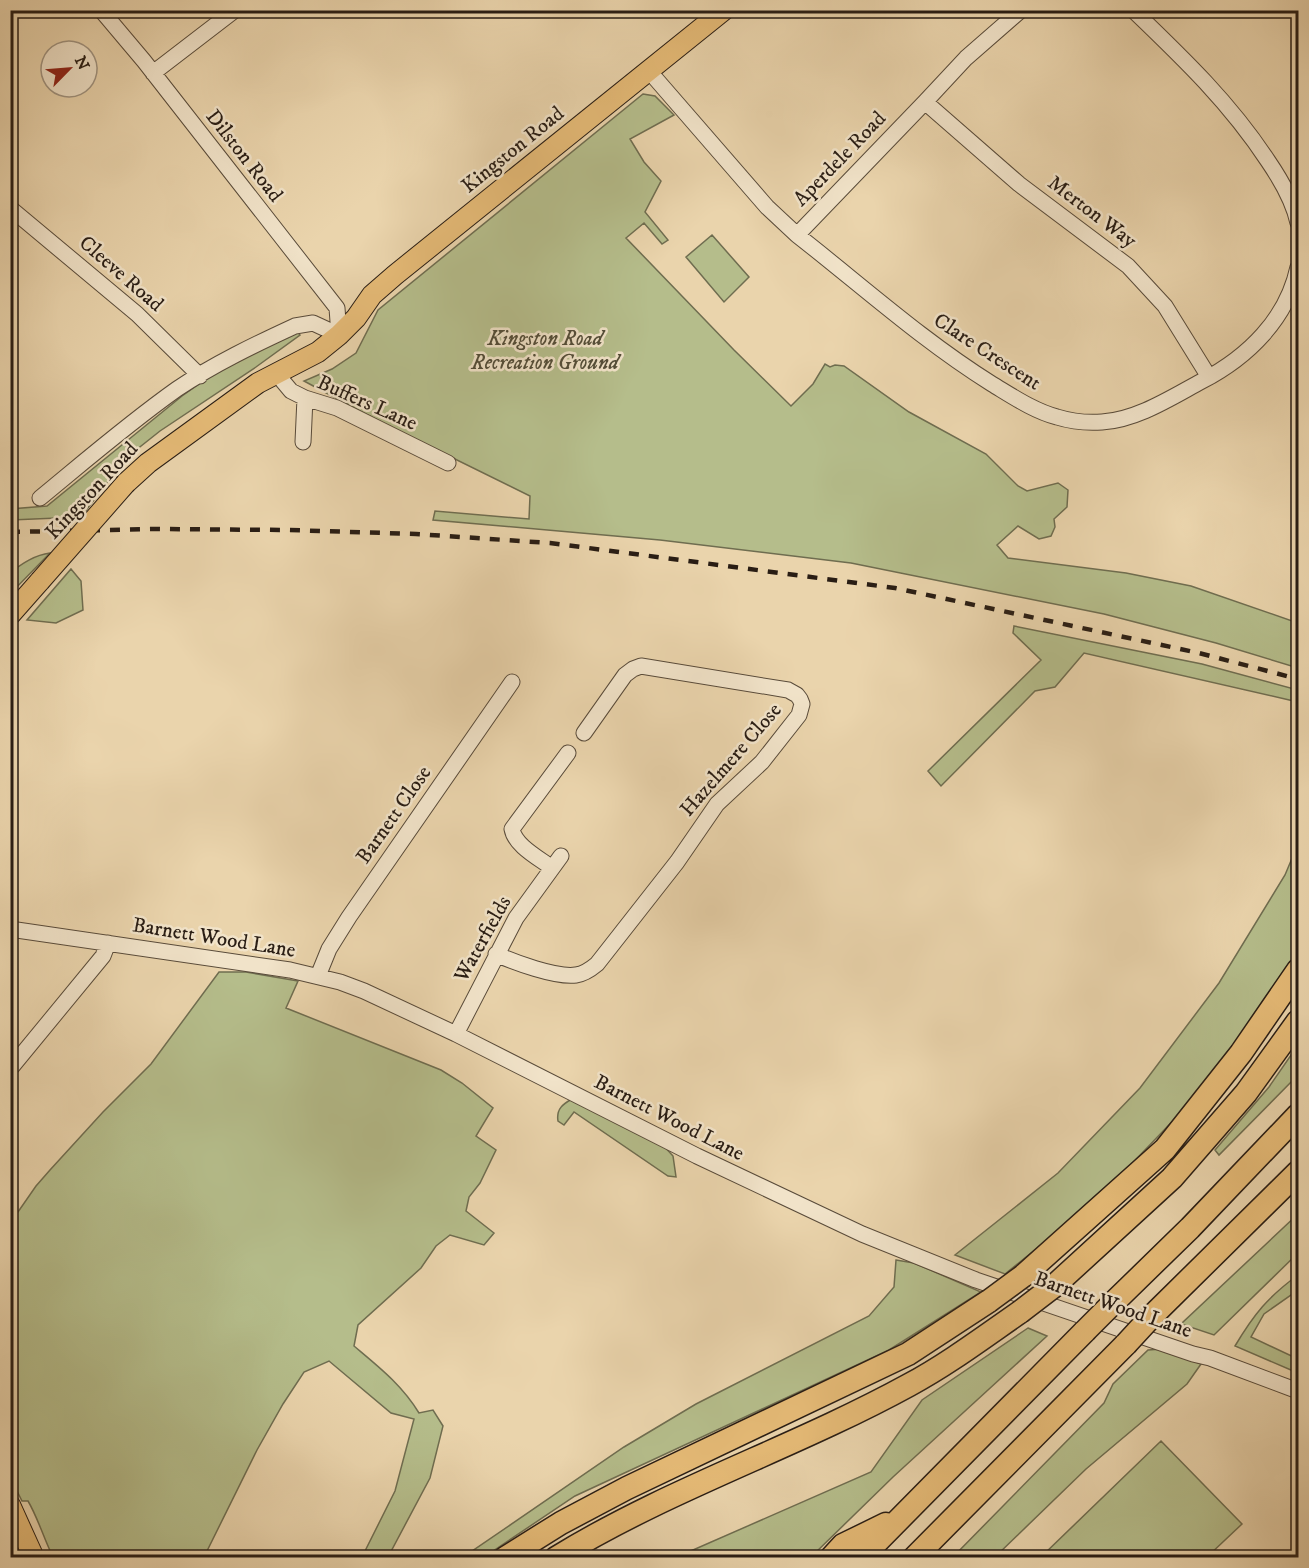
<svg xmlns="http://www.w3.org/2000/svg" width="1309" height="1568" viewBox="0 0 1309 1568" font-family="'IM FELL DW Pica',serif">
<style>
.green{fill:#b5bd8b;stroke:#6f6d50;stroke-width:1.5}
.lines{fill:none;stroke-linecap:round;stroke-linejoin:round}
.minor-casing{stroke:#594b3a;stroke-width:17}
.major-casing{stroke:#291d14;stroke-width:22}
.highway-casing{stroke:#291d14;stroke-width:25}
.minor{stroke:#f1e3c9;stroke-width:15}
.major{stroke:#e5ba76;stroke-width:20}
.highway{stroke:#e5ba76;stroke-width:22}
.rail{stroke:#291d14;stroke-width:4.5;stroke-dasharray:10 10;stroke-linecap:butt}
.major-bridge-casing{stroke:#291d14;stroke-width:22;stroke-linecap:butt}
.highway-bridge-casing{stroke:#291d14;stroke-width:25;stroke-linecap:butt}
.major-bridge{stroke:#e5ba76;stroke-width:20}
.highway-bridge{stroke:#e5ba76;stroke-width:22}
.labels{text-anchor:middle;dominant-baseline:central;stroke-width:5;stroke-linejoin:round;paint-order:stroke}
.street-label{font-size:21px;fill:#291d14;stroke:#f1e3c9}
.park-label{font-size:21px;font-style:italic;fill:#534d38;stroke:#f1e3c9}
</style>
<rect width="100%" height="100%" fill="#ead4ac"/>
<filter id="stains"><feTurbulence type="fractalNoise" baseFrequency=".00333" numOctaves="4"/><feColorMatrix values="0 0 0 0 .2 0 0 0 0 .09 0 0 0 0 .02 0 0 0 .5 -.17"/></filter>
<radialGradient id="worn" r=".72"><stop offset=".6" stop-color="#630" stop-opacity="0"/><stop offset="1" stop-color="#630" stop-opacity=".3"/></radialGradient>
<path class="green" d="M 643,94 L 655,96 L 674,115 L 630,139 L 644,162 L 661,181 L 645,212 L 668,240 L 662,244 L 644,223 L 626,238 L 734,350 L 791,406 L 813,384 L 825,364 L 830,367 L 835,365 L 844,366 L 909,412 L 986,454 L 1018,486 L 1027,491 L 1058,483 L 1068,490 L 1067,507 L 1054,519 L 1055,527 L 1051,536 L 1039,539 L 1018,526 L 997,545 L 1008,558 L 1126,573 L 1191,586 L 1298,623 L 1298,668 L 1216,643 L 1104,614 L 851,563 L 660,540 L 433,520 L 435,511 L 529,519 L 530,496 L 390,427 L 304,381 L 332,369 L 356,353 L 378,310 Z
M 712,235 L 749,277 L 724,302 L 686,257 Z
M 297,331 L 300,335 L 256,367 L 160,431 L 126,458 L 81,517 L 11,520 L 10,509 L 47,506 L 182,396 L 212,375 Z
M 50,553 L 11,593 L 11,572 C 23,563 35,555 50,553 Z
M 71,569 L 81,581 L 83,610 L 56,623 L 27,620 Z
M 1014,626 L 1202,664 L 1298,690 L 1298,702 L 1084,653 L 1055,687 L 1035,691 L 941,786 L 928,771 L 1041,660 L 1013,633 Z
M 1298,844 L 1298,951 L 1279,987 L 1189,1104 L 1098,1199 L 1005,1274 L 955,1255 L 1058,1173 L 1140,1088 L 1219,983 L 1285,875 Z
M 219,972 L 246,972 L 298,981 L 286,1008 L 441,1070 L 462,1083 L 493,1108 L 476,1136 L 496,1150 L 480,1183 L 469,1197 L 466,1211 L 494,1233 L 484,1245 L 450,1235 L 436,1246 L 421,1268 L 358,1325 L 354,1346 C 379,1367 402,1385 419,1413 L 433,1410 L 443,1426 L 430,1478 L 388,1557 L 362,1557 L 395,1491 L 414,1419 L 391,1413 L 329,1361 L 304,1372 L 283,1404 L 257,1450 L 204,1557 L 53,1557 C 44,1539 38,1518 28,1501 L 22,1501 L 11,1479 L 11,1222 L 36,1186 L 50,1170 L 103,1112 L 151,1064 Z
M 1298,1045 L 1298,1075 L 1219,1155 L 1215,1150 L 1269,1087 Z
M 572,1099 L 662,1144 L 673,1156 L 676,1177 L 668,1176 L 574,1112 L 564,1125 L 558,1121 C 556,1109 563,1104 572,1099 Z
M 1298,1214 L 1298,1253 L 1214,1335 L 1181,1324 Z
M 896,1260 L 914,1263 L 981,1292 L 889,1350 L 575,1496 L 484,1557 L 462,1558 L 624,1447 L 696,1404 L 869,1316 L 894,1287 Z
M 1298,1275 L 1298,1290 L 1264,1314 L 1251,1337 L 1298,1359 L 1298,1373 L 1235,1346 C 1254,1314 1268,1297 1298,1275 Z
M 1028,1328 L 1047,1336 L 893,1477 L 811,1557 L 677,1557 L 871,1472 L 922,1400 Z
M 1162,1349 L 1201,1364 L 1187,1384 L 1086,1469 L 995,1557 L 952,1558 L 1104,1403 L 1113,1384 L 1148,1350 Z
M 1161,1441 L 1242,1524 L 1207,1557 L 1041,1557 Z"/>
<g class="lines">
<g class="minor-casing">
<path id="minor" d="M 101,10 L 144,61 L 337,308 L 339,335
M 1133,10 C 1183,58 1230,103 1268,161 C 1281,180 1293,200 1298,223
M 649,71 L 767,207 L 797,235 L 925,102 L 966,58 L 1021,10
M 153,73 L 235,10
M 925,102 L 1019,184 L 1128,266 L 1165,306 L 1209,377
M 10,208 L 137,314 L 200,376
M 797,235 C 861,285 923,341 992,384 C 1012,396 1034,411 1057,417 C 1070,421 1088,423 1102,422 C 1137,420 1172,397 1202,381 C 1248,357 1287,319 1298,267
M 276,373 L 291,391 L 305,398 L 337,408 L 448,463
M 303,442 L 305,398
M 40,498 C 85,461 129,423 177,389 C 214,364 256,344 295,326 L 313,323 L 339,335
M 552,868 C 539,858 515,846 512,829 L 568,753
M 10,929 L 290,970 L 340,982 L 364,991 L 456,1034 L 697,1156 L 862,1234 L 976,1280 L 1193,1354 L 1210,1358 L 1298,1391
M 496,954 C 513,962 557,978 576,975 C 584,974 591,969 597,964 L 677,862 L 717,804 L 762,762 L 799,715 L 802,704 L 800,699 L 797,695 L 788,690 L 641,666 L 633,669 L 625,675 L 584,733
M 318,976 L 329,949 L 349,917 L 512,682
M 456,1034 L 516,918 L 561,856
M 10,1069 L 103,956 L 108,943"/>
</g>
<g class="major-casing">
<path id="major" d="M 126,483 L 148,463 L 258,383 L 318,352 L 339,335 L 356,318 L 372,295 L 395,275 L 724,10
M 10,615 L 40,581
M 10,1505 L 34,1558"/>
</g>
<g class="highway-casing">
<path id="highway" d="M 1023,1276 L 1165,1149 L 1241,1053 L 1298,970
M 1054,1286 L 1172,1178 L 1246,1093 L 1298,1021
M 1111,1305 L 1190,1228 L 1298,1115
M 1150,1318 L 1298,1172
M 505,1558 L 561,1523 L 627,1488 L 908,1354 L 989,1301
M 556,1558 C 668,1489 794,1448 909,1385 C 948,1364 984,1337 1020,1312
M 831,1558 L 843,1545 L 886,1524
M 861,1558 L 1085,1331
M 914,1558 L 1126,1344"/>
</g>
<use href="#minor" class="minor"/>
<use href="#major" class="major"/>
<use href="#highway" class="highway"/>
<path class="rail" d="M 10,532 L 155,529 L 288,530 L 416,534 L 550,543 L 895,588 L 1199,653 L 1298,679"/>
<g class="major-bridge-casing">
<path id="major-bridge" d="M 40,581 L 126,483"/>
</g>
<g class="highway-bridge-casing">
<path id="highway-bridge" d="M 989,1301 L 1023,1276
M 1020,1312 L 1054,1286
M 1085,1331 L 1111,1305
M 1126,1344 L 1150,1318"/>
</g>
<use href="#major-bridge" class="major-bridge"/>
<use href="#highway-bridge" class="highway-bridge"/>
</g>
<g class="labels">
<g class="street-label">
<text transform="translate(513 150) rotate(-39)">Kingston Road</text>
<text transform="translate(244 156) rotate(52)">Dilston Road</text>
<text transform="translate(840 159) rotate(-46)">Aperdele Road</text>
<text transform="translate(1092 212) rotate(37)">Merton Way</text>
<text transform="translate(121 274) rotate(41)">Cleeve Road</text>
<text transform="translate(987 352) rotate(33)">Clare Crescent</text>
<text transform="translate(367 403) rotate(24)">Buffers Lane</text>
<text transform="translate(92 491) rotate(-47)">Kingston Road</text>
<text transform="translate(731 760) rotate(-49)">Hazelmere Close</text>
<text transform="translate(394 815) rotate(-55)">Barnett Close</text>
<text transform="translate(214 938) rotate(9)">Barnett Wood Lane</text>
<text transform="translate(483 939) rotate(-61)">Waterfields</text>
<text transform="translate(669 1118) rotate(27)">Barnett Wood Lane</text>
<text transform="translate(1113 1305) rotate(19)">Barnett Wood Lane</text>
</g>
<g class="park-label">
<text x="545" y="339">Kingston Road<tspan x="545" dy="24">Recreation Ground</tspan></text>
</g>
</g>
<rect width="1309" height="1568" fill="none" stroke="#ead4ac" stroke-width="36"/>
<rect x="12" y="12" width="1285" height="1544" fill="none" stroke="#291d14" stroke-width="3"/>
<rect x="18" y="18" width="1273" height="1532" fill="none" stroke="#291d14" stroke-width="1.5"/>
<g transform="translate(69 69) rotate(65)"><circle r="28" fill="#f1e3c9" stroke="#a19481" stroke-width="1.5"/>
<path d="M0-4.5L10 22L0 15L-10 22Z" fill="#8f2418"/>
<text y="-9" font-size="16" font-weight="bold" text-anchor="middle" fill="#291d14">N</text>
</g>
<rect width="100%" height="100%" filter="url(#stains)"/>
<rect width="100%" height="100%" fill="url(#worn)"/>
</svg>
